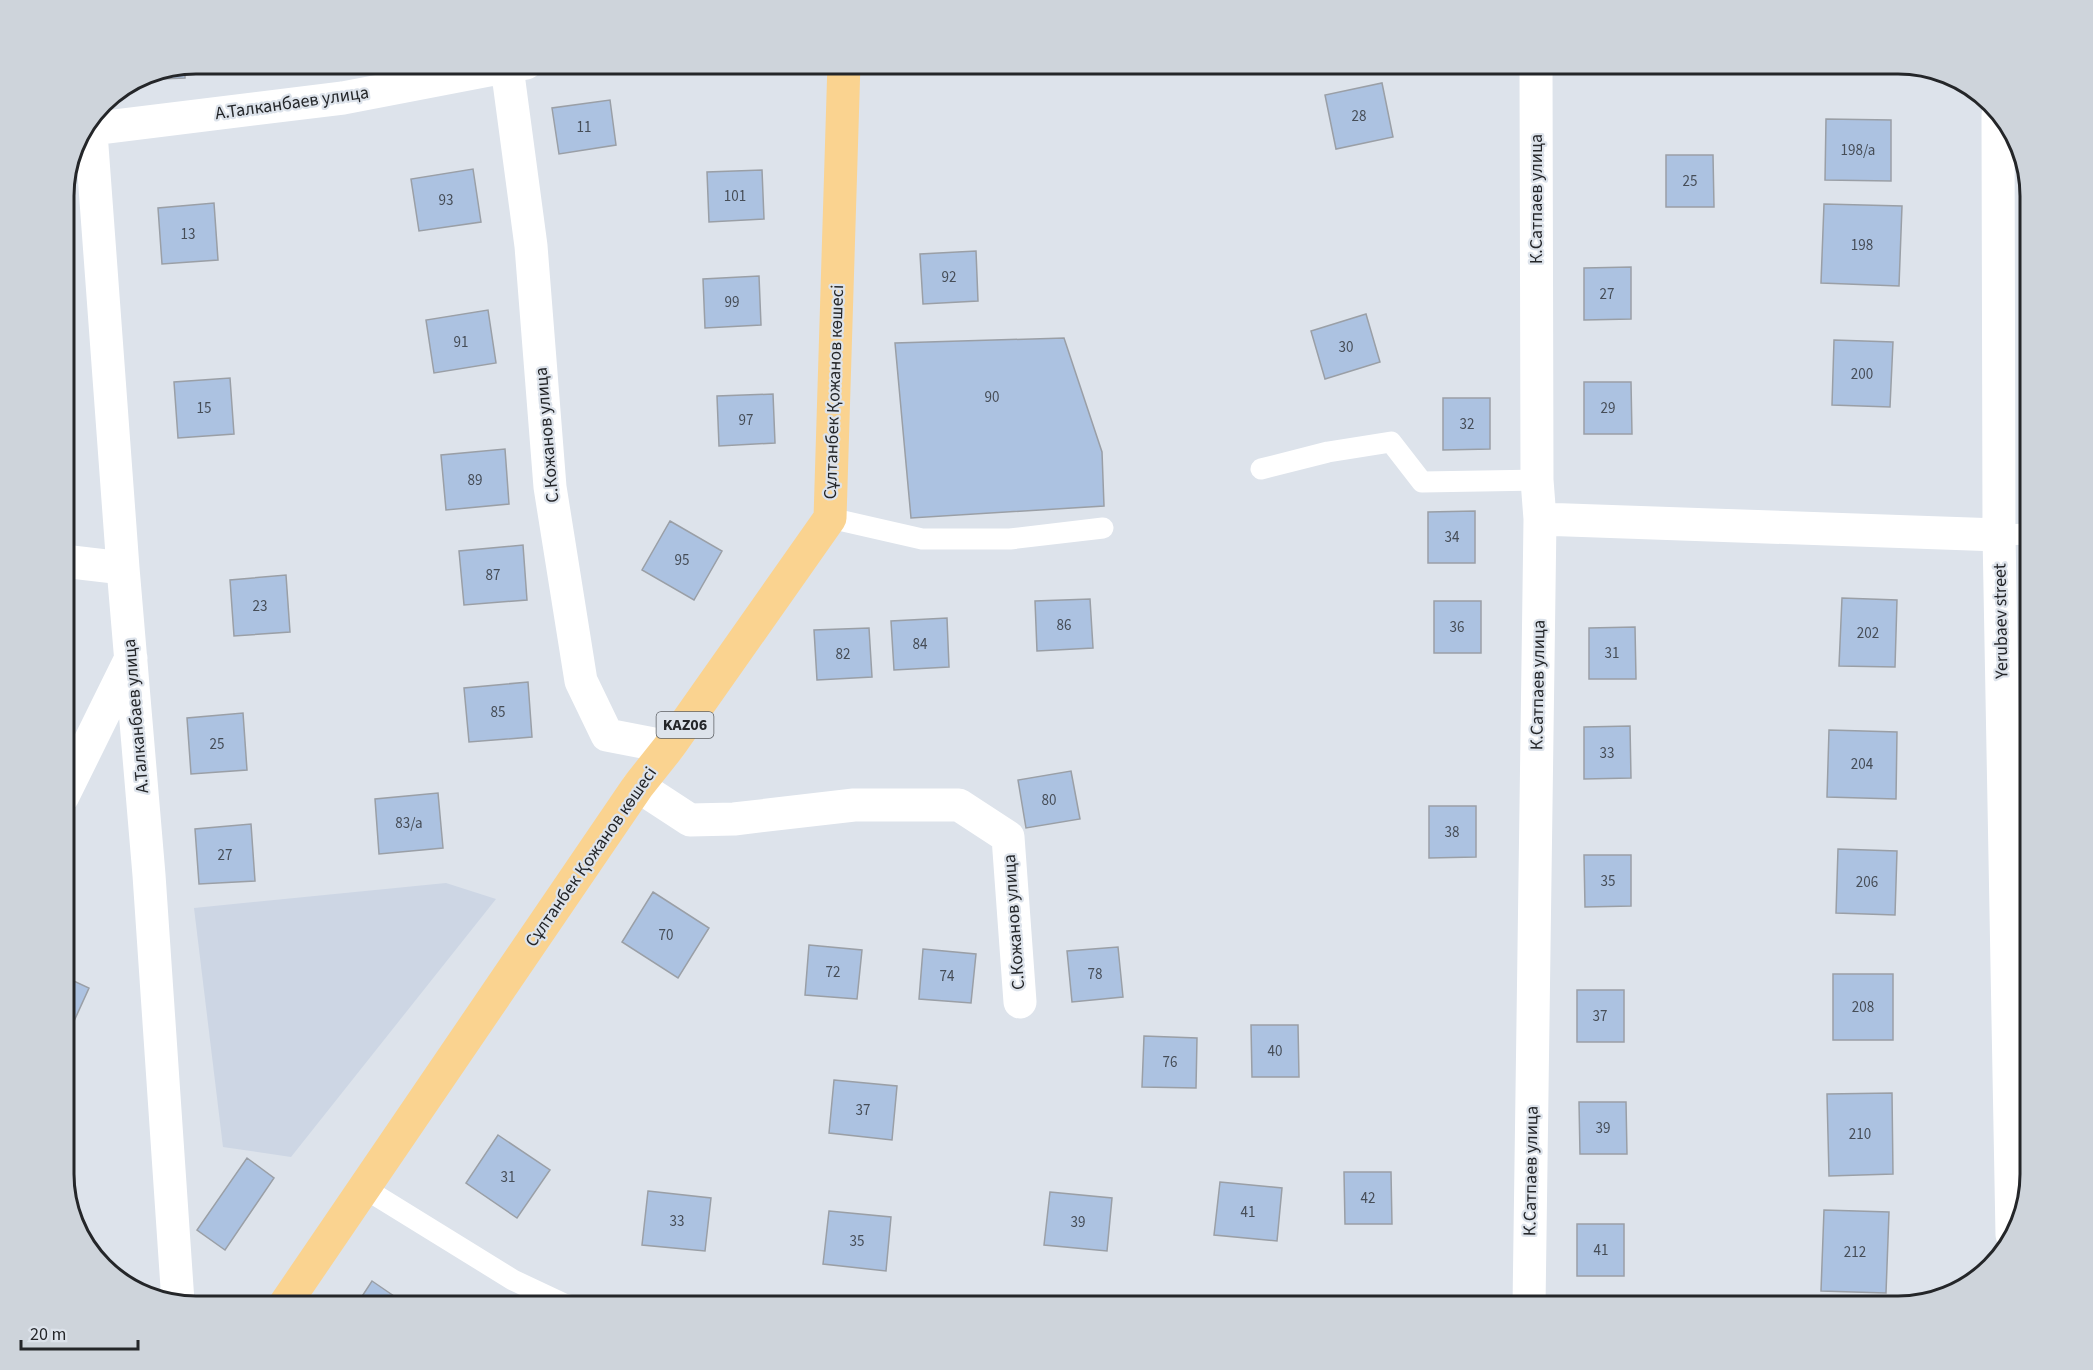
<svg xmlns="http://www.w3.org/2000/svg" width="2093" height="1370" viewBox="0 0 2093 1370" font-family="'Source Sans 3',sans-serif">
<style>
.built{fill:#cdd6e4}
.building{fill:#acc2e1;stroke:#9a9fa6;stroke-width:1.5}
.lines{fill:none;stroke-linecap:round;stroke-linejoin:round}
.lane{stroke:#fff;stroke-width:21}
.street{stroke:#fff;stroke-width:33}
.primary{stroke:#fad390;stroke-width:33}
.labels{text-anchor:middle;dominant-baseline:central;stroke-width:4.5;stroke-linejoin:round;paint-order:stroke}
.number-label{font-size:15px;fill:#464d57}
.shield{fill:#dde3eb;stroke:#5c5f63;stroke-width:1.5}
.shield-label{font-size:16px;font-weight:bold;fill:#242629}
.street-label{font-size:18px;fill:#242629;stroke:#dde3eb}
.rim{fill:none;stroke:#242629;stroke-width:3}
</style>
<rect width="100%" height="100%" fill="#dde3eb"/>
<path class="built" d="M 446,883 L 496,899 L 291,1157 L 223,1147 L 194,908 Z"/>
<path class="building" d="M 1579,63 L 1626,63 L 1626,72 L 1579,73 Z
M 185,65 L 185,78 L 135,80 L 145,73 Z
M 1382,83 L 1393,137 L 1336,149 L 1325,95 Z
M 610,100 L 616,145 L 559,154 L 552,108 Z
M 1826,119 L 1891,120 L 1891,181 L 1825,180 Z
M 1666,155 L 1713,155 L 1714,207 L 1666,207 Z
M 473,169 L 481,222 L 419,231 L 411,179 Z
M 762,170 L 764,219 L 709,222 L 707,172 Z
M 214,203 L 218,260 L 162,264 L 158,208 Z
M 1824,204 L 1902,206 L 1899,286 L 1821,283 Z
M 976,251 L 978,301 L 923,304 L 920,254 Z
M 1631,267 L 1631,319 L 1584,320 L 1584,268 Z
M 759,276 L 761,325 L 705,328 L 703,279 Z
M 488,310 L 496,363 L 434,373 L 426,320 Z
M 1366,314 L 1380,362 L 1325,379 L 1311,331 Z
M 1064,338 L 1102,452 L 1104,506 L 911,518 L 895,343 Z
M 1834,340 L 1893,342 L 1890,407 L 1832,405 Z
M 230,378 L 234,434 L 178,438 L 174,382 Z
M 1584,382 L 1631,382 L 1632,434 L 1584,434 Z
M 773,394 L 775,443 L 719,446 L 717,396 Z
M 1443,398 L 1490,398 L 1490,449 L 1443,450 Z
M 505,449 L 509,504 L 446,510 L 441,455 Z
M 1475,511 L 1475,563 L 1428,563 L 1428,512 Z
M 670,521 L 722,551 L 694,600 L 642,570 Z
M 523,545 L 527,600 L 464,605 L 459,551 Z
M 286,575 L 290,632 L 234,636 L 230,580 Z
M 1842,598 L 1897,600 L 1895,667 L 1839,666 Z
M 1090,599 L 1093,648 L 1037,651 L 1035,601 Z
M 1434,601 L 1481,601 L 1481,653 L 1434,653 Z
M 947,618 L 949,667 L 894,670 L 891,621 Z
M 1635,627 L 1636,679 L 1589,679 L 1589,628 Z
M 869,628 L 872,677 L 817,680 L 814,630 Z
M 528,682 L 532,737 L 469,742 L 464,688 Z
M 243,713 L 247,770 L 191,774 L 187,718 Z
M 1630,726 L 1631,778 L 1584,779 L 1584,727 Z
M 1829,730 L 1897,732 L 1896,799 L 1827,797 Z
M 1071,771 L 1080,819 L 1026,828 L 1018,780 Z
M 438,793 L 443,848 L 379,854 L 375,799 Z
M 1429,806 L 1476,806 L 1476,857 L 1429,858 Z
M 251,824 L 255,881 L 199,884 L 195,829 Z
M 1838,849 L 1897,851 L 1895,915 L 1836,913 Z
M 1584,855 L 1631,855 L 1631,906 L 1585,907 Z
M 653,892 L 709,928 L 678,978 L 622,942 Z
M 809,945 L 862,950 L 857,999 L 805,995 Z
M 1118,947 L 1123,997 L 1072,1002 L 1067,951 Z
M 923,949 L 976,954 L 971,1003 L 919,999 Z
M 1833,974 L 1893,974 L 1893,1040 L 1833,1040 Z
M 63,976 L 89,988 L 65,1041 L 63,1040 Z
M 1577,990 L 1624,990 L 1624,1042 L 1577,1042 Z
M 1251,1025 L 1298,1025 L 1299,1077 L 1252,1077 Z
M 1144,1036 L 1197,1038 L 1196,1088 L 1142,1087 Z
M 834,1080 L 897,1086 L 892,1140 L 829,1133 Z
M 1892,1093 L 1893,1174 L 1829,1176 L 1827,1094 Z
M 1579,1102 L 1626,1102 L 1627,1154 L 1580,1154 Z
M 498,1135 L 550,1170 L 517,1218 L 466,1183 Z
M 247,1158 L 274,1178 L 225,1250 L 197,1230 Z
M 1344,1172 L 1391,1172 L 1392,1224 L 1345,1224 Z
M 1220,1182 L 1282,1188 L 1277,1241 L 1214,1235 Z
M 648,1191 L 711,1198 L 705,1251 L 642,1245 Z
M 1050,1192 L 1112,1198 L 1107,1251 L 1044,1245 Z
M 1824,1210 L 1889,1212 L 1886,1293 L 1821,1291 Z
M 829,1211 L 891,1217 L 886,1271 L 823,1264 Z
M 1577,1224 L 1624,1224 L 1624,1276 L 1577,1276 Z
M 372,1281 L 410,1307 L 355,1307 Z"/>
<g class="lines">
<path class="lane" d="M 1261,469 L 1328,452 L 1391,442 L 1422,482 L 1537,480
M 830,518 L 922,539 L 1010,539 L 1103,528
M 1999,535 L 2030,534
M 364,1188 L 513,1280 L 564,1304 L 577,1307"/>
<path class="street" d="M 507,67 L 531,246 L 550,487 L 581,681 L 607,735 L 669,747
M 1998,115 L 1999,535 L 2012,1235
M 90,119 L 123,568 L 149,875 L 178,1302
M 91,129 L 343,98 L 526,63
M 1540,519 L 1999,535
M 63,561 L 123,568
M 638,786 L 690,820 L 734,819 L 854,805 L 959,805 L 1008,837 L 1020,1002
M 63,796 L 131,658
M 1529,1307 L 1540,519 L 1537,480 L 1536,63"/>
<path class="primary" d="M 283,1307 L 638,786 L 669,747 L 830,518 L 844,63"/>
</g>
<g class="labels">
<g class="number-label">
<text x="1359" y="116">28</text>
<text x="584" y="127">11</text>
<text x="1858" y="150">198/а</text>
<text x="1690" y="181">25</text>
<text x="735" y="196">101</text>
<text x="446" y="200">93</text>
<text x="188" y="234">13</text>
<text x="1862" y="245">198</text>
<text x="949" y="277">92</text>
<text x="1607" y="294">27</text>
<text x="732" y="302">99</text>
<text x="461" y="342">91</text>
<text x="1346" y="347">30</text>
<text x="1862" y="374">200</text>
<text x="992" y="397">90</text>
<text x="204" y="408">15</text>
<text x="1608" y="408">29</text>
<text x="746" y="420">97</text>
<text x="1467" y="424">32</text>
<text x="475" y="480">89</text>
<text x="1452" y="537">34</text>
<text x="682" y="560">95</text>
<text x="493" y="575">87</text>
<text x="260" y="606">23</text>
<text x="1064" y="625">86</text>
<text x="1457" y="627">36</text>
<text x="1868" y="633">202</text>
<text x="920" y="644">84</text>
<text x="1612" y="653">31</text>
<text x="843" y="654">82</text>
<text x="498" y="712">85</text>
<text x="217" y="744">25</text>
<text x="1607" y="753">33</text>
<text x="1862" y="764">204</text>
<text x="1049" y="800">80</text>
<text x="409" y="823">83/а</text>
<text x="1452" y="832">38</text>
<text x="225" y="855">27</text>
<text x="1608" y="881">35</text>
<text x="1867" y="882">206</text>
<text x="666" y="935">70</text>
<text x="833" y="972">72</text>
<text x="1095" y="974">78</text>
<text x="947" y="976">74</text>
<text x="1863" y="1007">208</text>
<text x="1600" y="1016">37</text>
<text x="1275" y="1051">40</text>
<text x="1170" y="1062">76</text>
<text x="863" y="1110">37</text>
<text x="1603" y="1128">39</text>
<text x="1860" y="1134">210</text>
<text x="508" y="1177">31</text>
<text x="1368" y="1198">42</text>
<text x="1248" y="1212">41</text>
<text x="677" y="1221">33</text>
<text x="1078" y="1222">39</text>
<text x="857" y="1241">35</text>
<text x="1601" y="1250">41</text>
<text x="1855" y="1252">212</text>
</g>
<rect class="shield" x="656.5" y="712" width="57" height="26" rx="4.5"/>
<g class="shield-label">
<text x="685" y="725">KАZ06</text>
</g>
<g class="street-label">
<text transform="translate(292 103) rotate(-8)">А.Талканбаев улица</text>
<text transform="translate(1536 199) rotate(-90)">К.Сатпаев улица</text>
<text transform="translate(834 392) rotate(-88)">Сұлтанбек Қожанов көшесі</text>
<text transform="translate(547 435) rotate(-95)">С.Кожанов улица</text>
<text transform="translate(2001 621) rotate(-91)">Yerubaev street</text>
<text transform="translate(1538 685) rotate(-89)">К.Сатпаев улица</text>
<text transform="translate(136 716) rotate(-95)">А.Талканбаев улица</text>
<text transform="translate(591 857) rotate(-55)">Сұлтанбек Қожанов көшесі</text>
<text transform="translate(1014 922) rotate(-94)">С.Кожанов улица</text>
<text transform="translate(1531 1171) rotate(-89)">К.Сатпаев улица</text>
</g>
</g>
<path d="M0 0H2093V1370H0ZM196 74H1898A122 122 0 0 1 2020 196V1174A122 122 0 0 1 1898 1296H196A122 122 0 0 1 74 1174V196A122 122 0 0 1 196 74Z" fill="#ced4db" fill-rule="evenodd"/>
<path class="rim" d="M196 74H1898A122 122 0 0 1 2020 196V1174A122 122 0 0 1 1898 1296H196A122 122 0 0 1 74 1174V196A122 122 0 0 1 196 74Z"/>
<path d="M21 1340v9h117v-9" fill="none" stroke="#242629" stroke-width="3"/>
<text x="30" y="1340" font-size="18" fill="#242629" stroke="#dde3eb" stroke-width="4.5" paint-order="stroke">20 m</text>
</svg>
